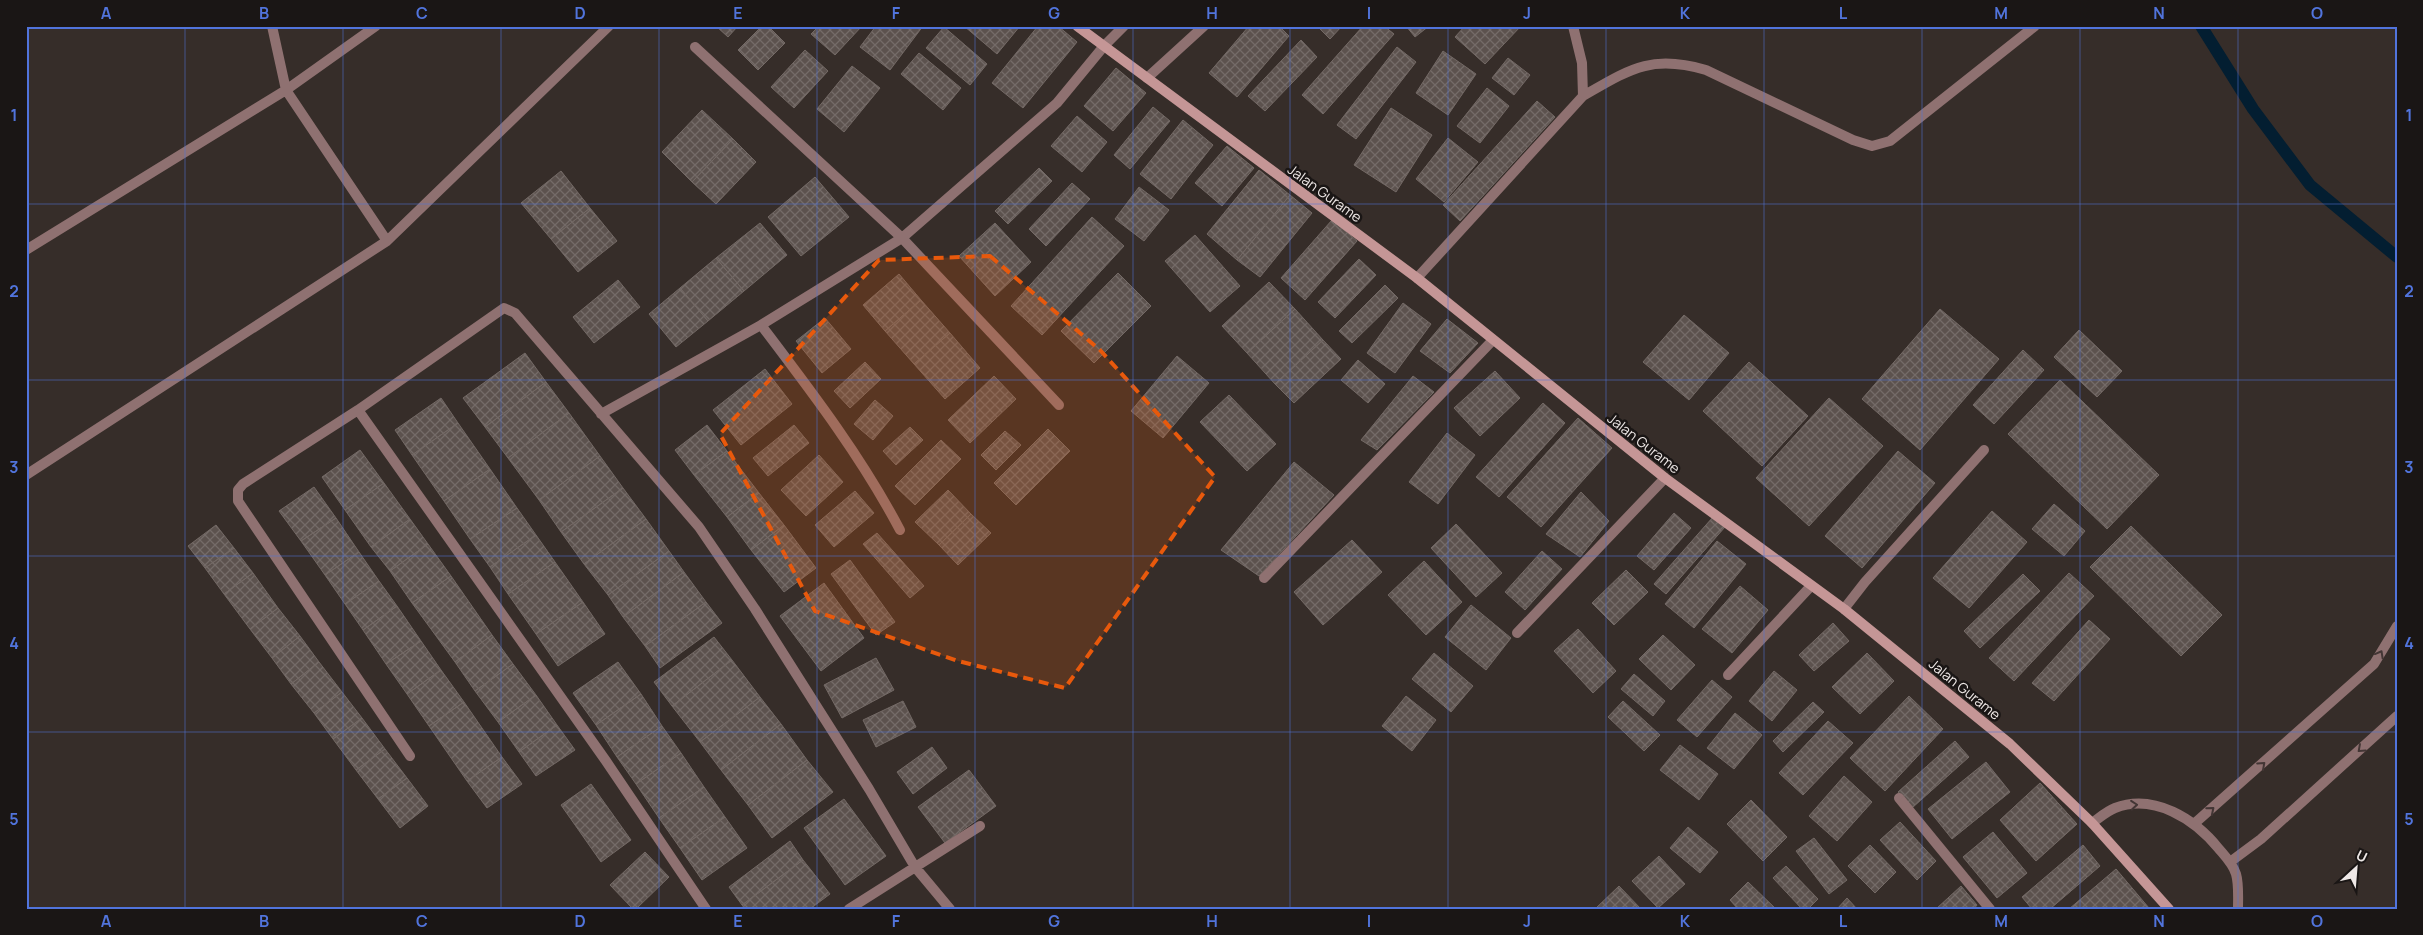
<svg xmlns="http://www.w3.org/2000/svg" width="2423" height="935" viewBox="0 0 2423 935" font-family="Manrope,sans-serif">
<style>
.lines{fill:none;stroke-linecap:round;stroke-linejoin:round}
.stream{stroke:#031e31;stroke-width:12}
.building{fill:url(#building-cross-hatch);stroke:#736965}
.lane{stroke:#8f7171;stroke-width:10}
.street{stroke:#8f7171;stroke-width:10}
.secondary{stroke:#c59696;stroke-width:10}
.oneway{stroke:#433635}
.marked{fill:#e8590c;fill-opacity:0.2;stroke:#e8590c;stroke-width:4;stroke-dasharray:10 6;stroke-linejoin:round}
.grid{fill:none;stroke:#5174dc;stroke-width:1;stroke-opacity:0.55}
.labels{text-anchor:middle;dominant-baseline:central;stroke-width:5;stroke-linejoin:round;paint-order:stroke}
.street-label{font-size:14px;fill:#eee8e6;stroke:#1a1615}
.neatline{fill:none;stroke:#5174dc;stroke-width:2}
.grid-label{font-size:16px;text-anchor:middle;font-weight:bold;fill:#5174dc}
</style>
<defs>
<pattern id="building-cross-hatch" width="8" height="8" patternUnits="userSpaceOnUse" patternTransform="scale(1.25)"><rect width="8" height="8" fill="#5c524e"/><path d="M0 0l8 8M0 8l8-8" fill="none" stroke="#746b68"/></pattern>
</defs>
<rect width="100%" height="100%" fill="#362d29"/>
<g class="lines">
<path class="stream" d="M 2201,26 L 2253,109 L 2310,185 L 2397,257"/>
</g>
<path class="building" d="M 716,26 L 738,26 L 728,37 Z
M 762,26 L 768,26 L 785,43 L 758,70 L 738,50 Z
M 819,26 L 862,26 L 835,55 L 811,34 Z
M 876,26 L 923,26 L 890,70 L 860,47 Z
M 964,26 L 1020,26 L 997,54 Z
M 1038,26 L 1058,26 L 1077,42 L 1023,108 L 992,83 Z
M 1249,26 L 1279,26 L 1289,36 L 1237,97 L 1209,73 Z
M 1317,26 L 1342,26 L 1330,39 Z
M 1363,26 L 1384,26 L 1394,34 L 1323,114 L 1302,95 Z
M 1406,26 L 1429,26 L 1415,37 Z
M 1465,26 L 1521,26 L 1485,64 L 1455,37 Z
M 944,27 L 987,64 L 970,85 L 926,48 Z
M 1301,40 L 1317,57 L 1265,111 L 1248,96 Z
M 1397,47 L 1416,62 L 1356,139 L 1337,125 Z
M 805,50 L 828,71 L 794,108 L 771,87 Z
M 1443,51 L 1476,74 L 1448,115 L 1416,93 Z
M 919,53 L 961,88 L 943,110 L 901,74 Z
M 1508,58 L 1530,75 L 1514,95 L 1492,78 Z
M 852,66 L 880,88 L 844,132 L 817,109 Z
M 1116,68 L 1146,93 L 1113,131 L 1084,106 Z
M 1487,88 L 1509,106 L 1480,143 L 1457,126 Z
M 1537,101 L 1555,117 L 1460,221 L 1443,205 Z
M 1153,107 L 1170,121 L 1130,169 L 1114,155 Z
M 1391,108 L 1432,135 L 1396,192 L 1354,165 Z
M 702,110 L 733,139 L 692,182 L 662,152 Z
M 1077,116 L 1107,142 L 1082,172 L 1051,146 Z
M 1183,120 L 1213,145 L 1171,199 L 1140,174 Z
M 1448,138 L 1478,162 L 1444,202 L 1416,179 Z
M 733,139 L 756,162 L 716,204 L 692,182 Z
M 1227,146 L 1254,168 L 1222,206 L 1195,183 Z
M 1039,168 L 1052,181 L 1008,224 L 995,211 Z
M 1259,170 L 1290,195 L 1237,260 L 1207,234 Z
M 561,171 L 590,208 L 551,239 L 521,203 Z
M 815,177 L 849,217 L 801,256 L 768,217 Z
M 1072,183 L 1090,199 L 1046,246 L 1029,229 Z
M 1139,187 L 1169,210 L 1144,241 L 1115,219 Z
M 1290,195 L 1312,213 L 1260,277 L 1237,260 Z
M 590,208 L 617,241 L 578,272 L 551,239 Z
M 1092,217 L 1124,246 L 1042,335 L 1011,306 Z
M 1332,220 L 1357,241 L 1305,300 L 1281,278 Z
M 760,223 L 787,255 L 744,291 L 716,258 Z
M 995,223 L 1031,262 L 995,296 L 959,256 Z
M 1195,235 L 1240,286 L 1210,312 L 1165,261 Z
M 716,258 L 744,291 L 708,321 L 680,288 Z
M 1359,259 L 1376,275 L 1335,318 L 1318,302 Z
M 1118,273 L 1151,306 L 1094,363 L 1061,331 Z
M 899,274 L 921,300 L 885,331 L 863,305 Z
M 618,280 L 640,307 L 594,343 L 573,317 Z
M 1269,282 L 1295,309 L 1247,353 L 1222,326 Z
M 1385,285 L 1398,298 L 1352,343 L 1339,331 Z
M 680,288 L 708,321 L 676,347 L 649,314 Z
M 921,300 L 950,333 L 914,364 L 885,331 Z
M 1403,303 L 1431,324 L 1395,373 L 1367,353 Z
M 1295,309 L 1323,340 L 1275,384 L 1247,353 Z
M 1940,309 L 1999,359 L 1920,450 L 1862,399 Z
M 1684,315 L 1729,353 L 1689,400 L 1643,362 Z
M 825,318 L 851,349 L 822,373 L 796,341 Z
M 1447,319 L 1478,343 L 1450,373 L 1420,351 Z
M 2079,330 L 2122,371 L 2097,397 L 2054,357 Z
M 950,333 L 980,368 L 945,399 L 914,364 Z
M 1323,340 L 1341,359 L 1294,403 L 1275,384 Z
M 2023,350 L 2044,370 L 1994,424 L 1973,405 Z
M 525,353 L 546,382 L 485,427 L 463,398 Z
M 1177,356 L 1209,383 L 1163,438 L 1131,411 Z
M 1358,360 L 1385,384 L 1368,403 L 1341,380 Z
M 865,362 L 881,379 L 850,408 L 834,391 Z
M 1749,362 L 1808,416 L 1762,466 L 1703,411 Z
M 765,369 L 792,404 L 741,445 L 713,410 Z
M 1495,371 L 1520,398 L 1480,436 L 1454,408 Z
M 994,376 L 1016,399 L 970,443 L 948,420 Z
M 1413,376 L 1434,392 L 1377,450 L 1361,440 Z
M 2060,380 L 2159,475 L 2107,529 L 2008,434 Z
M 546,382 L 569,413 L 508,458 L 485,427 Z
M 1229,395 L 1276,444 L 1247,471 L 1200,422 Z
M 441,398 L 458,423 L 412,455 L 395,430 Z
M 1829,398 L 1883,446 L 1809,526 L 1756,478 Z
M 875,400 L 893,416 L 873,440 L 854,424 Z
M 1543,403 L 1565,423 L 1499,497 L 1476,477 Z
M 569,413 L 600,456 L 539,500 L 508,458 Z
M 1578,418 L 1612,448 L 1541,527 L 1507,497 Z
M 458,423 L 490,469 L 444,501 L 412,455 Z
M 707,425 L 727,451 L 694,475 L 675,450 Z
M 794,425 L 809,443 L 768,476 L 753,458 Z
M 910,427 L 923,440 L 896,465 L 883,451 Z
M 1048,429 L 1070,451 L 1016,505 L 994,483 Z
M 1005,431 L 1021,445 L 996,470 L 981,455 Z
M 1447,433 L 1475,455 L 1438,504 L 1409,482 Z
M 941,440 L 961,459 L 915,505 L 895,486 Z
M 360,450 L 384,483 L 345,510 L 322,477 Z
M 727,451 L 759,493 L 727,517 L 694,475 Z
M 1898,451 L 1935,483 L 1862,568 L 1825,536 Z
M 819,455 L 843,482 L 806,516 L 781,490 Z
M 600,456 L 623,488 L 561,532 L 539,500 Z
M 1294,462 L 1334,495 L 1259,576 L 1221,550 Z
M 490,469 L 517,508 L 470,539 L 444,501 Z
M 384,483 L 410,519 L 371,547 L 345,510 Z
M 314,487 L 336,518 L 301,541 L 279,511 Z
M 623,488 L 646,519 L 584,564 L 561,532 Z
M 948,490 L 971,514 L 939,545 L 915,522 Z
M 855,491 L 874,513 L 834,547 L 815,525 Z
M 1581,492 L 1609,521 L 1580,557 L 1546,534 Z
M 759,493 L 784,525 L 751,550 L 727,517 Z
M 2054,504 L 2085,531 L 2064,556 L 2032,529 Z
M 517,508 L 536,535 L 490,567 L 470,539 Z
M 1992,511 L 2027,542 L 1969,608 L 1933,578 Z
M 1674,513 L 1691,528 L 1654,570 L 1637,556 Z
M 971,514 L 991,533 L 958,565 L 939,545 Z
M 1713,517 L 1725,527 L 1666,594 L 1654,584 Z
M 336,518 L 359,552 L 325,575 L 301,541 Z
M 410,519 L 428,544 L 390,571 L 371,547 Z
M 646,519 L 669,551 L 608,595 L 584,564 Z
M 1456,524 L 1502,573 L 1476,597 L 1431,548 Z
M 216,525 L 234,548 L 205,568 L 188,546 Z
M 784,525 L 816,568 L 784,592 L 751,550 Z
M 2131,526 L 2222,615 L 2181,656 L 2090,567 Z
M 877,533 L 924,586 L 910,598 L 863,544 Z
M 536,535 L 555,562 L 508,594 L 490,567 Z
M 1352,540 L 1382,572 L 1323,625 L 1294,592 Z
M 1717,541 L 1746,564 L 1694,628 L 1665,604 Z
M 428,544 L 451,576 L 412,603 L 390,571 Z
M 234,548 L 253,573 L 224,594 L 205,568 Z
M 669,551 L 684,572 L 623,617 L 608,595 Z
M 1542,551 L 1562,569 L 1525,610 L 1505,592 Z
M 359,552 L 379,581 L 345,604 L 325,575 Z
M 850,560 L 895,622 L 876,635 L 831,574 Z
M 1424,561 L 1462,602 L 1426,635 L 1388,595 Z
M 555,562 L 583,602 L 536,634 L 508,594 Z
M 1626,570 L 1648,592 L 1614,625 L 1592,603 Z
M 684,572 L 706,602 L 645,646 L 623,617 Z
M 253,573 L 278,608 L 250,629 L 224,594 Z
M 2069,573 L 2094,596 L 2014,681 L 1989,658 Z
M 2023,574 L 2040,591 L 1980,648 L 1964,631 Z
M 451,576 L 492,635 L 455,662 L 412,603 Z
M 379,581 L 397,606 L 363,630 L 345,604 Z
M 824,583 L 864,638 L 821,671 L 780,616 Z
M 1740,586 L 1768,610 L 1732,653 L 1702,629 Z
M 583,602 L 605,634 L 558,666 L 536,634 Z
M 706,602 L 722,623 L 660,668 L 645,646 Z
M 1471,605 L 1511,638 L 1486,670 L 1445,637 Z
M 397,606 L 421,641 L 386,664 L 363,630 Z
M 278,608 L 300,636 L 272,658 L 250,629 Z
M 2089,620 L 2110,639 L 2054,701 L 2032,683 Z
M 1833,623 L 1849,641 L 1814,671 L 1799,655 Z
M 1578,629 L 1616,671 L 1593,693 L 1554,651 Z
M 492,635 L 513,664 L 475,691 L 455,662 Z
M 1663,635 L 1695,665 L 1671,690 L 1639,659 Z
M 300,636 L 319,662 L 291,684 L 272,658 Z
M 714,637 L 732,660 L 672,706 L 654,682 Z
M 421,641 L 441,670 L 407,694 L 386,664 Z
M 1434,653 L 1473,686 L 1451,712 L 1412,679 Z
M 1867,653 L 1894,681 L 1860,714 L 1832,687 Z
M 876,658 L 894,690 L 842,718 L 824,685 Z
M 732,660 L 760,697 L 700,742 L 672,706 Z
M 319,662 L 342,692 L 314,713 L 291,684 Z
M 618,662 L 641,694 L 596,725 L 573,693 Z
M 513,664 L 536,695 L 498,722 L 475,691 Z
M 441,670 L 464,702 L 429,726 L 407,694 Z
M 1774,671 L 1797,690 L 1772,721 L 1749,701 Z
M 1634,674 L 1665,701 L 1653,716 L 1621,689 Z
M 1712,680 L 1732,697 L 1697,737 L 1677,720 Z
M 342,692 L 362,718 L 333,739 L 314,713 Z
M 641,694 L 662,726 L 617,757 L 596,725 Z
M 536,695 L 557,725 L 519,752 L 498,722 Z
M 1406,696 L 1436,720 L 1412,751 L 1382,726 Z
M 1909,696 L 1943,729 L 1885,791 L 1850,758 Z
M 760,697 L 781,724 L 721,770 L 700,742 Z
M 903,701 L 916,727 L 876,747 L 863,720 Z
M 1623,701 L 1660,735 L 1644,751 L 1608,717 Z
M 464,702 L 502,757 L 467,781 L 429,726 Z
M 1813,702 L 1824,712 L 1783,752 L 1773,741 Z
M 1735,713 L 1762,735 L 1734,769 L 1707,748 Z
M 362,718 L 385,749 L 356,770 L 333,739 Z
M 1828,721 L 1853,743 L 1803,795 L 1779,773 Z
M 781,724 L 807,760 L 748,805 L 721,770 Z
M 557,725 L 575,750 L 536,776 L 519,752 Z
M 662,726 L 681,753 L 636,784 L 617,757 Z
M 1955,741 L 1969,757 L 1912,808 L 1898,792 Z
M 1680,745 L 1718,774 L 1699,800 L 1660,770 Z
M 932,747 L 947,768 L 913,794 L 897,772 Z
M 385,749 L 407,778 L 378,799 L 356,770 Z
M 681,753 L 704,787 L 659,818 L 636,784 Z
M 502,757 L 522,784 L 487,808 L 467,781 Z
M 807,760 L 833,792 L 772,838 L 748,805 Z
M 1986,762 L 2010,792 L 1952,839 L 1928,809 Z
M 969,770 L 996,806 L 945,843 L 918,807 Z
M 1844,776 L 1872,802 L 1837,841 L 1809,816 Z
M 407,778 L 428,806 L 400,828 L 378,799 Z
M 2040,783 L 2077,824 L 2036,861 L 2000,820 Z
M 591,784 L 631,840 L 601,862 L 561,805 Z
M 704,787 L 725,817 L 680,848 L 659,818 Z
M 844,799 L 886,856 L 845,885 L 804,828 Z
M 1751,800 L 1787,837 L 1763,861 L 1727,824 Z
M 725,817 L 747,848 L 702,880 L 680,848 Z
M 1900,822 L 1936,861 L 1917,880 L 1880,840 Z
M 1688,827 L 1718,852 L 1700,873 L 1670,848 Z
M 1993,832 L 2027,873 L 1997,898 L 1963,857 Z
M 1814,838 L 1847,880 L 1829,894 L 1796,851 Z
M 790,841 L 803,860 L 742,905 L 729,887 Z
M 1870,845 L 1896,872 L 1875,893 L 1848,866 Z
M 2083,845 L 2100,866 L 2050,909 L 2032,909 L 2022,897 Z
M 645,852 L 669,877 L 636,909 L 633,909 L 610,885 Z
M 1659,856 L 1685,884 L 1658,908 L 1632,881 Z
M 803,860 L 830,894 L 810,909 L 745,909 L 742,905 Z
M 1786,866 L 1818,899 L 1808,909 L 1802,909 L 1773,878 Z
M 2116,869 L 2149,908 L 2069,909 Z
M 1748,882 L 1776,909 L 1738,909 L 1730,900 Z
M 1619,886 L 1641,909 L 1595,909 Z
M 1961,886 L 1977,905 L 1974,909 L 1936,909 Z
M 1847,898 L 1857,909 L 1837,909 Z"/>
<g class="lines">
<path class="lane" d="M 1573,26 L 1582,63 L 1583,96
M 1104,46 L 1124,26
M 1417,278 L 1583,96 C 1630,69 1651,54 1706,70 L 1853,140 L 1872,146 L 1890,141 L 2035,26"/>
<path class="street" d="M 272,26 L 286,90 L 387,241
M 695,47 L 902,238 L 1059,405
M 1147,78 L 1204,26
M 26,250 L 286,90 L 376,26
M 761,325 C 811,391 861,456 900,530
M 358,410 L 606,761 L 706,909
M 601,414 L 761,325 L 902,238 L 1057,103 L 1104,46
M 26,475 L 387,241 L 609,26
M 1264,578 L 1493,340
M 1844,609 L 1865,582 L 1984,450
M 1517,633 L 1665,478
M 1728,675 L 1811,586
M 410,756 L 238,501 L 238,490 L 243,484 L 358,410 L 504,308 L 515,313 L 699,527 L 755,609 L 869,789 L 915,867 L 950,909
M 1899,798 L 1990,909
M 2092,823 C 2099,818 2107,811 2115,808 C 2154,793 2195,819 2219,849 C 2225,856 2233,864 2236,874 C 2239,884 2238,898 2238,909
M 2195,823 L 2374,664 L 2397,626
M 2230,862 L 2261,839 L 2397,716
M 849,909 L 980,826"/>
<path class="secondary" d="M 1077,26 L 1417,278 L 1665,478 L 1844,609 L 2010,744 L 2092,823 L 2169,909"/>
</g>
<defs><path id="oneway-chevron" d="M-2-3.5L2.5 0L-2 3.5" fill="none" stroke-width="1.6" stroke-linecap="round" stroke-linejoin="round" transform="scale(1.25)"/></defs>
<g class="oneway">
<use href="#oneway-chevron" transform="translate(2380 654) rotate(-61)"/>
<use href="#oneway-chevron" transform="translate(2361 749) rotate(138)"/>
<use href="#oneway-chevron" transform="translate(2262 765) rotate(-42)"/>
<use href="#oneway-chevron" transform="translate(2134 805) rotate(-5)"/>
<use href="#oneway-chevron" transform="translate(2211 810) rotate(-40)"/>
</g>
<path class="marked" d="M 990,256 L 1100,350 L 1215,477 L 1065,688 L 958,661 L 815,611 L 720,434 L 879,260 Z"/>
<path class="grid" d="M 185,26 L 185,909M 343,26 L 343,909M 501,26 L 501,909M 659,26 L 659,909M 817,26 L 817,909M 975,26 L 975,909M 1133,26 L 1133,909M 1290,26 L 1290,909M 1448,26 L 1448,909M 1606,26 L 1606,909M 1764,26 L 1764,909M 1922,26 L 1922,909M 2080,26 L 2080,909M 2238,26 L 2238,909M 26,204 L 2397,204M 26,380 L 2397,380M 26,556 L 2397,556M 26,732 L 2397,732"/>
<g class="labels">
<g class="street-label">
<text transform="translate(1325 193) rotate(36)">Jalan Gurame</text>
<text transform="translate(1644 443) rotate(38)">Jalan Gurame</text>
<text transform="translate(1965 689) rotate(39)">Jalan Gurame</text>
</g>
</g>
<rect width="2423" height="935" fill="none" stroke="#1a1615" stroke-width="55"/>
<g transform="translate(2356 868) rotate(26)" stroke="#1a1615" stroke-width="4" paint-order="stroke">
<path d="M0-4L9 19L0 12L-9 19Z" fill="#eee8e6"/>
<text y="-8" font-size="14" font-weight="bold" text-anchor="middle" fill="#eee8e6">U</text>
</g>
<rect x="28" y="28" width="2368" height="880" class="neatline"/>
<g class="grid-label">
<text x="106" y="19">A</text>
<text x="264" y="19">B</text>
<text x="422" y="19">C</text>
<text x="580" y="19">D</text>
<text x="738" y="19">E</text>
<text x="896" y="19">F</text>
<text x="1054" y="19">G</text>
<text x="1212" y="19">H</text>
<text x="1369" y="19">I</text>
<text x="1527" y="19">J</text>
<text x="1685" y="19">K</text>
<text x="1843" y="19">L</text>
<text x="2001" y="19">M</text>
<text x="2159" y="19">N</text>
<text x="2317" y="19">O</text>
<text x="14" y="121">1</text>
<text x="2409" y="121">1</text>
<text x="14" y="297">2</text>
<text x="2409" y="297">2</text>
<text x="14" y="473">3</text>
<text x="2409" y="473">3</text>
<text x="14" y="649">4</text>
<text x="2409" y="649">4</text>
<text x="14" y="825">5</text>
<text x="2409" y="825">5</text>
<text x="106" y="927">A</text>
<text x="264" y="927">B</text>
<text x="422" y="927">C</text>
<text x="580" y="927">D</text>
<text x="738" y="927">E</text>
<text x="896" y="927">F</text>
<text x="1054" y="927">G</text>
<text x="1212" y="927">H</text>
<text x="1369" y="927">I</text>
<text x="1527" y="927">J</text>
<text x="1685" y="927">K</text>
<text x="1843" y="927">L</text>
<text x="2001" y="927">M</text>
<text x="2159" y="927">N</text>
<text x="2317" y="927">O</text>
</g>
</svg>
